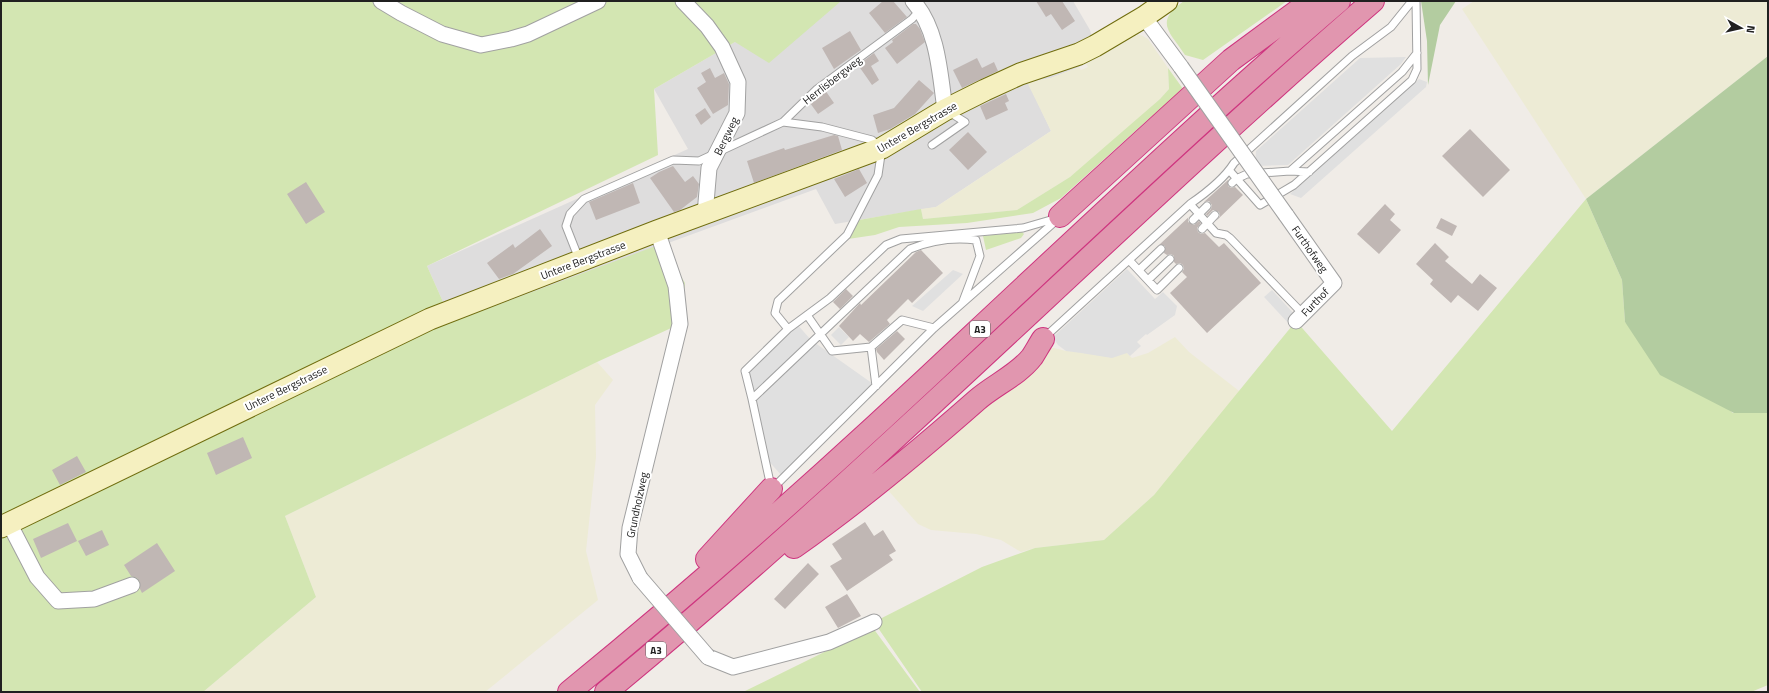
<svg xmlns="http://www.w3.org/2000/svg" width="1769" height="693" viewBox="0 0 1769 693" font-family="'Titillium Web',sans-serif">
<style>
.residential{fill:#dedddd}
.farmland{fill:#edebd5}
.grass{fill:#d3e6b2}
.forest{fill:#b3cca0}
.parking{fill:#e0e0e0}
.building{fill:#c0b7b4}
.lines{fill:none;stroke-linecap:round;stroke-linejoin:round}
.lane-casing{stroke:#a1a1a1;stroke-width:9}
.street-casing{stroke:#a1a1a1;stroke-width:17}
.secondary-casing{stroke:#706d0e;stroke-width:23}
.highway-casing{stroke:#ce357f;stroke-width:24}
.lane{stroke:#fff;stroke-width:7}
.street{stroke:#fff;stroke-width:15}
.secondary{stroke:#f5f0c0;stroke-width:21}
.highway{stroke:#e196af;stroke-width:22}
.street-bridge-casing{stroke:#a1a1a1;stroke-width:17;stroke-linecap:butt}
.street-bridge{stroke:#fff;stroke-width:15}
.labels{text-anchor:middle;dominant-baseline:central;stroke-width:4;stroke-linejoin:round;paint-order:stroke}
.shield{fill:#fff;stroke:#636363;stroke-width:1}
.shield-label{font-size:10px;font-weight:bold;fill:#202020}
.street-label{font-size:11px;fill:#202020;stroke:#fff}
</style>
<rect width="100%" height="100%" fill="#f0ece7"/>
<path class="residential" d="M 838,1 L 1073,1 L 1090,30 L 1097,57 L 1079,67 L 1051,78 L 1028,82 L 1051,131 L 936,207 L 835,224 L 816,189 L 452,322 L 427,266 L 688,149 L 654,89 L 735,42 L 840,2 Z"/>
<path class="farmland" d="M 1474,1 L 1768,1 L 1768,56 L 1586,199 L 1462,9 Z
M 1137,34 L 1143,36 L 1148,39 L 1168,68 L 1169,89 L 1160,99 L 1090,161 L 1070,177 L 1017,210 L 923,219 L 921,209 L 936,207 L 1051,131 L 1027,82 L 1051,78 L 1079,67 L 1081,70 L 1088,67 L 1086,64 L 1130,36 Z
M 1175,337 L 1189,352 L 1243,394 L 1154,495 L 1104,540 L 1035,548 L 1021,552 L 1001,540 L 976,534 L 931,530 L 918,524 L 886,488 L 1050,347 L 1066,351 L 1127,353 L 1132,358 L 1148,353 Z
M 597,362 L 613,380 L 595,405 L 596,457 L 586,551 L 598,600 L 485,692 L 203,692 L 316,597 L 285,516 Z"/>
<path class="grass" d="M 1,1 L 838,1 L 840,2 L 769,63 L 735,42 L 654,89 L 658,155 L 427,266 L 452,322 L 661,244 L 685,283 L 680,324 L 597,362 L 285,516 L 316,597 L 203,692 L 1,692 Z
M 1184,1 L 1287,1 L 1203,60 L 1185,55 C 1169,31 1154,22 1184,1 Z
M 1168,68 L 1186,93 L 1157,120 L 1152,116 L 1061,198 L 1033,213 L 967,223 L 899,227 L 875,235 L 848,239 L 859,220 L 921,209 L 923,219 L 1017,210 L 1070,177 L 1160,99 L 1169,89 Z
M 1586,199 L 1622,280 L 1625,322 L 1733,413 L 1768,413 L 1768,685 L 1751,692 L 922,692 L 874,622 L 982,567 L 1035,548 L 1104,540 L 1154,495 L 1296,321 L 1392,431 Z
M 1022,232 L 1024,234 L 1021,238 L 986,250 L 983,236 Z
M 873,628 L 920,692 L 743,692 Z"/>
<path class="forest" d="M 1456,1 L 1440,25 L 1428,85 L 1427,41 L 1421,1 Z
M 1768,56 L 1768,413 L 1734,413 L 1660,375 L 1625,322 L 1622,280 L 1586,199 Z"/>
<path class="parking" d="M 1406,57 L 1401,64 L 1288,165 L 1255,166 L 1256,151 L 1360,58 Z
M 1419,79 L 1427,82 L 1426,87 L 1301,198 L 1290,194 Z
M 1127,269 L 1155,299 L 1163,292 L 1177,306 L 1175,315 L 1147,335 L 1146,334 L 1137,342 L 1141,346 L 1130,356 L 1127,353 L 1112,358 L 1081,353 L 1066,351 L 1058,345 L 1054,339 L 1052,338 Z
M 953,270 L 963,274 L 923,311 L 912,306 Z
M 1272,290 L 1297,317 L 1290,325 L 1264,297 Z
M 796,323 L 811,340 L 876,386 L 783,477 L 765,457 L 745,371 Z
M 839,327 L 849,337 L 841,345 L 831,335 Z"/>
<path class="building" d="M 883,1 L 893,1 L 907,17 L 885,33 L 869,13 Z
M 1036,1 L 1062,1 L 1075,21 L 1062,30 L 1051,14 L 1046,17 Z
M 913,24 L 916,24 L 920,29 L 925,42 L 897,64 L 885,48 L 893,42 L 892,40 Z
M 850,31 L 861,50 L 834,69 L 822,48 Z
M 874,53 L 879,61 L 871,66 L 879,80 L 872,85 L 858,65 Z
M 977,58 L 982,68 L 994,62 L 998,71 L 962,88 L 953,70 Z
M 710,68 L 715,78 L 724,73 L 729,84 L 728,105 L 713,114 L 697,88 L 706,82 L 701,73 Z
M 919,80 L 934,93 L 915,114 L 890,129 L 878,133 L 873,115 L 894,108 Z
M 825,90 L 834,103 L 818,114 L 810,103 Z
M 1006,94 L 1009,101 L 1005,103 L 1008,110 L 986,120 L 980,106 Z
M 705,108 L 711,117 L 701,125 L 695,115 Z
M 1470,129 L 1510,170 L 1483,197 L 1442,156 Z
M 968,132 L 987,152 L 968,170 L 949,150 Z
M 834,135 L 838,136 L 842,150 L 754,183 L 747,161 L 784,148 L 785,150 Z
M 673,166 L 685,182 L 693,176 L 699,184 L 697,197 L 680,210 L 674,212 L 650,178 L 659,172 Z
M 859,169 L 867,183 L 845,197 L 834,179 Z
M 1228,180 L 1228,186 L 1231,188 L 1235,187 L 1243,195 L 1216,221 L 1220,216 L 1219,212 L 1213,210 L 1207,216 L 1206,214 L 1211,209 L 1212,205 L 1209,201 L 1204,202 Z
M 306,182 L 325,212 L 306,224 L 287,194 Z
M 633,183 L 640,203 L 596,220 L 589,202 Z
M 1385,204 L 1395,214 L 1390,220 L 1401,230 L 1379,254 L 1357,234 Z
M 1192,214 L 1188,218 L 1188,222 L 1194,225 L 1199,221 L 1201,223 L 1197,228 L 1198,232 L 1201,234 L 1205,233 L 1219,247 L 1224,243 L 1261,283 L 1207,333 L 1170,293 L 1187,277 L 1182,272 L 1184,269 L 1183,265 L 1180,263 L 1176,264 L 1174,262 L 1174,256 L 1171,254 L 1167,255 L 1164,253 L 1165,246 L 1159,245 Z
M 1441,218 L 1457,226 L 1452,236 L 1436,228 Z
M 540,229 L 552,246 L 513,274 L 499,279 L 487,263 L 513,244 L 515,248 Z
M 1435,243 L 1449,257 L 1445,261 L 1472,284 L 1480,274 L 1497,288 L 1478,311 L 1458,295 L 1451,303 L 1430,284 L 1433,280 L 1416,264 Z
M 921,250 L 943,273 L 912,303 L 908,299 L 887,320 L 890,324 L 869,342 L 860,334 L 853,341 L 839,326 L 860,303 L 861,305 L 916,252 Z
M 846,289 L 853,296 L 840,309 L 833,302 Z
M 897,331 L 905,339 L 884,360 L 877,352 L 876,349 Z
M 243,437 L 252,458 L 216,475 L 207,453 Z
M 77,456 L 86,472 L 60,485 L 52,470 Z
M 865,522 L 874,536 L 883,530 L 896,551 L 889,555 L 893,560 L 847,591 L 830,566 L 842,559 L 832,544 Z
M 68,523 L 77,541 L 41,558 L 33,539 Z
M 102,530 L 109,545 L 86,556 L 78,541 Z
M 157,543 L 175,571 L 142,593 L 140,589 L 140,582 L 137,578 L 131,576 L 124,565 Z
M 808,563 L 819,574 L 785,609 L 774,599 Z
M 847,594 L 861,616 L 838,628 L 825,607 Z"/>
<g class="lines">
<g class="lane-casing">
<path id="lane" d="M 783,122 L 822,127 L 872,140 L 882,148 L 878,175 L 847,235 L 778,301 L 775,313 L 788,329
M 932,145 L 965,122 L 949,112
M 1229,170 L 1260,205 L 1294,185 L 1412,80 L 1417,69 L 1416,1
M 1290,171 L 1309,172
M 1232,183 L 1236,179 L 1247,174 L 1290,171 L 1402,72 L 1417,53
M 1190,204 L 1216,233 L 1226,235 L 1230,238 L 1303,314
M 1193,220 L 1207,206
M 1202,229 L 1215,215
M 579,259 L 566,226 L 570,214 L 584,199 L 673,160 L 699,161 L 783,122 L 817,89 L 912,19 L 920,10
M 1129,260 L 1157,290 L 1179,268
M 1139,270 L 1161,249
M 1148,280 L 1170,259
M 807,315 L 832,351 L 871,347
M 1045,337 L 1190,204 C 1206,193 1224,179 1234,163 L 1352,56 L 1391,27 L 1412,1
M 876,386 L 871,347 L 902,320 L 934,328
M 752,399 L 745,371 L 788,329 L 830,298 L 886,245 L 901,239 L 1023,228 L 1054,219
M 771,487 L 752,399 L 910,249 C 932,240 952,237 976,240 L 980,256 L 963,301
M 773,488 L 934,328 L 1059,218"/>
</g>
<g class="street-casing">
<path id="street" d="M 381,1 L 401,13 L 442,34 L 481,45 L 511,39 L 528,34 L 598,1
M 683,1 L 707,26 L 722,47 L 738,82 L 737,113 L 709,168 L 705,214
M 913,1 C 938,29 940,74 945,110
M 1144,17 L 1181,67
M 1286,215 L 1334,283 L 1296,321
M 9,523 L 37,577 L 58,601 L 94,599 L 132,585
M 640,578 L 628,554 L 630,528 L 680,324 L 676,286 L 657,231
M 708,657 L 733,667 L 829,642 L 874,622"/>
</g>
<g class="secondary-casing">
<path id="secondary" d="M 1,527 L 430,319 L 657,231 L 882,148 L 945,110 L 985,90 L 1020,74 L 1079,54 L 1095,46 L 1144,17 L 1167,1"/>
</g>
<g class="highway-casing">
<path id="highway" d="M 1060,216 L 1231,60 L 1311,1
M 794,547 C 858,502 918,452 977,400 C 994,385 1018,375 1032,357 C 1036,351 1039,345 1043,339
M 707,559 L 771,489
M 569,692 C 710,577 846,455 978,330 C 1097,219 1215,107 1339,1
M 606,692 C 872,473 1113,226 1373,1"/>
</g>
<use href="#lane" class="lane"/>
<use href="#street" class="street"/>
<use href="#secondary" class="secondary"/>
<use href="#highway" class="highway"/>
<g class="street-bridge-casing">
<path id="street-bridge" d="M 1181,67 L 1286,215
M 640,578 L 708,657"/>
</g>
<use href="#street-bridge" class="street-bridge"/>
</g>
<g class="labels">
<g class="shield">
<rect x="970" y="321" width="20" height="16" rx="3"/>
<rect x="646" y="642" width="20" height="16" rx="3"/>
</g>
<g class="shield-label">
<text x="980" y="329">A3</text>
<text x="656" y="650">A3</text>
</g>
<g class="street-label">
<text transform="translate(832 80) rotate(-38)">Herrlisbergweg</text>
<text transform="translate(917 127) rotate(-30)">Untere Bergstrasse</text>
<text transform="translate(726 136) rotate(-64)">Bergweg</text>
<text transform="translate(1310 249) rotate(55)">Furthofweg</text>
<text transform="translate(583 260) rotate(-21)">Untere Bergstrasse</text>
<text transform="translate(1315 302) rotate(-46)">Furthof</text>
<text transform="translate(286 388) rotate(-26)">Untere Bergstrasse</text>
<text transform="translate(637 505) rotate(-78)">Grundholzweg</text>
</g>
</g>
<rect width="1769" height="693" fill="none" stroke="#202020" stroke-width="4"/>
<g transform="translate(1741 28) rotate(98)" stroke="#ffffff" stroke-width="3" paint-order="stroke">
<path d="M0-3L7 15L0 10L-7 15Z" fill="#202020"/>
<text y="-6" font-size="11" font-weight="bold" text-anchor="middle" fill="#202020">N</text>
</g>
</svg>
